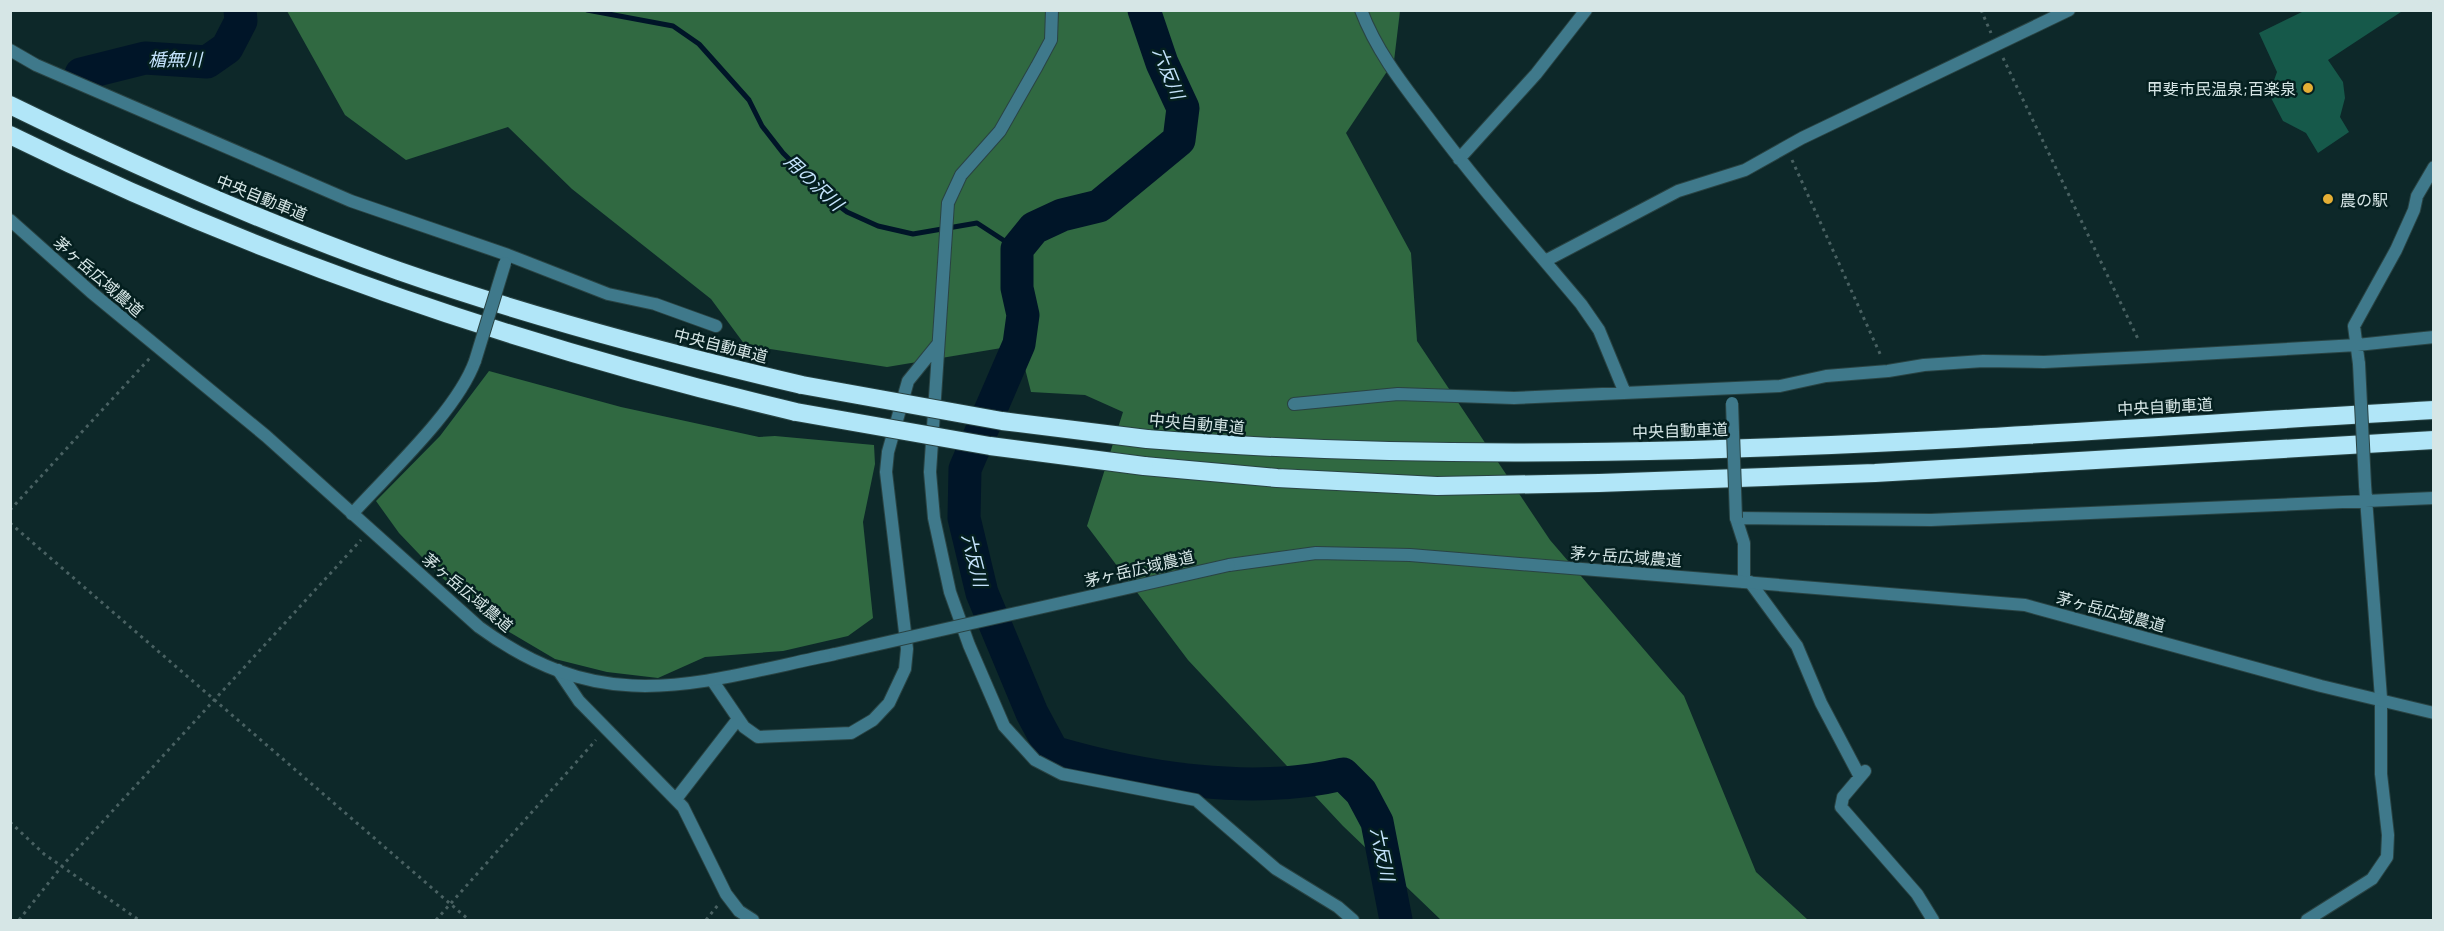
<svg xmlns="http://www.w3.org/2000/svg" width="2444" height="931" viewBox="0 0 2444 931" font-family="Barlow,'Noto Sans JP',sans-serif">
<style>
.forest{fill:#306941}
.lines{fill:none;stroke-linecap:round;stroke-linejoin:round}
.stream{stroke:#001528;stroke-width:5}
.river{stroke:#001528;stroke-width:33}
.building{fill:#16594a}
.minor-casing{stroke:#294343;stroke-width:14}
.tertiary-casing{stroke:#294343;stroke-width:14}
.motorway-casing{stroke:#294343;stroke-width:20}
.path{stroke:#496162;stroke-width:3;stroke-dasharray:3 4.5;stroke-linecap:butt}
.minor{stroke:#3f798b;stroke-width:12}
.tertiary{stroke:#3f798b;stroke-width:12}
.motorway{stroke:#b1e6f8;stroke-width:18}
.minor-bridge-casing{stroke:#294343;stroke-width:14;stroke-linecap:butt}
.tertiary-bridge-casing{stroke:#294343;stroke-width:14;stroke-linecap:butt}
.motorway-bridge-casing{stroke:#294343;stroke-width:20;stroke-linecap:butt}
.minor-bridge{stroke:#3f798b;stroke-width:12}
.tertiary-bridge{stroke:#3f798b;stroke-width:12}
.motorway-bridge{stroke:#b1e6f8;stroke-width:18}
.poi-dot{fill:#e4ae35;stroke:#041f1f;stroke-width:2}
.labels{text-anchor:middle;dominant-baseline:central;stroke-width:5;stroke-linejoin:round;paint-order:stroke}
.poi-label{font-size:16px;fill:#d6e6e6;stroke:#041f1f;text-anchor:end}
.street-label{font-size:16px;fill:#d6e6e6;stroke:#041f1f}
.water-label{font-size:18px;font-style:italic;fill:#c5e4fd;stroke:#041f1f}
</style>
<rect width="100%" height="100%" fill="#0d2829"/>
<path class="forest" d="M 287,11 L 1400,11 L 1394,61 L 1346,133 L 1411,253 L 1417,341 L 1550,540 L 1684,696 L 1756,872 L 1808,920 L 1441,920 L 1343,826 L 1188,660 L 1087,526 L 1123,412 L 1085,395 L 1031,392 L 1019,345 L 887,367 L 745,345 L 711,299 L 572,189 L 508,127 L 406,160 L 345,115 Z
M 489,371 L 621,407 L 759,437 L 775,436 L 874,445 L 875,464 L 863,522 L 873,618 L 848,636 L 783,651 L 705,657 L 658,678 L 607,672 L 555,659 L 504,629 L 440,576 L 399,533 L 376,501 L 440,436 Z"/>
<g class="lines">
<path class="stream" d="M 587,10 L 673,26 L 699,44 L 749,100 L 762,126 L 783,153 L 827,197 L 847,212 L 878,226 L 913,234 L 977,223 L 1017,249"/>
<path class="river" d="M 1144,10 L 1162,63 L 1183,108 L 1179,140 L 1099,206 L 1062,215 L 1034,228 L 1017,249 L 1017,288 L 1023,315 L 1019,344 L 965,469 L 964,518 L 982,593 L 1032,713 L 1053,752 C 1142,778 1252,796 1343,774 L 1361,792 L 1377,822 L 1396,920
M 81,74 L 145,58 L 207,62 L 227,48 L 241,21 L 240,10"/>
</g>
<path class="building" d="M 2306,10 L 2404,10 L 2328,60 L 2343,82 L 2345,98 L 2340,117 L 2349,132 L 2318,153 L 2306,133 L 2283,121 L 2269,94 L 2277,72 L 2259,33 Z"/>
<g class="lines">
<g class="minor-casing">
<path id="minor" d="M 1052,10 L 1051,40 L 1037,66 L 1000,131 L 961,175 L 948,203 L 930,472 L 934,518 L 950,592 L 969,645 L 1004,726 L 1035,760 L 1062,774 L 1196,800 L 1276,869 L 1338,907 L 1353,920
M 1361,10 C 1376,50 1401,82 1427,116 C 1475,181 1529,242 1581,304 L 1599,330 L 1625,393
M 10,50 L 36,65 L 351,201 L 508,255 L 608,294 L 655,304 L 716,326
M 1459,159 L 1536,74 L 1586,10
M 1545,261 L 1678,191 L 1745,170 L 1802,138 L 2069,10
M 2359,364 L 2354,326 L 2396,250 L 2414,210 L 2417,196 L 2434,167
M 1294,404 L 1398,394 L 1514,398 L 1780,386 L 1826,376 L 1888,371 L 1924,365 L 1983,361 L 2044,362 L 2146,357 L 2357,345 L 2434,337
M 352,514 C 389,473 457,411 475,361
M 1744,582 L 1744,543 L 1736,518 L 1931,520 L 2434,498
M 1750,582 L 1797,646 L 1821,703 L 1860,777
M 558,670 L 579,701 L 683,807 L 726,894 L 739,911 L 753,920
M 712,680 L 744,727 L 758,737 L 851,733 L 873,720 L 889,703 L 905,669 L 907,649 L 886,472 L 888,452 L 908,381 L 938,344
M 1865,771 L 1843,797 L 1841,807 L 1917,894 L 1933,920
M 676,799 L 738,719
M 2307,920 L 2372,879 L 2387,857 L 2388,835 L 2381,774 L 2381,698 L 2365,485"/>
</g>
<g class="tertiary-casing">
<path id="tertiary" d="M 10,220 L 91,292 L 266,436 L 479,627 C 605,719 695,683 835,654
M 1229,565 L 1316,553 L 1410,555 L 2025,605 L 2321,686 L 2434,713"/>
</g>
<g class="motorway-casing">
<path id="motorway" d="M 10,105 C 137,167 266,224 399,271 C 531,317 666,353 802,385
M 10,135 C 261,259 524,348 796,412
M 1147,439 C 1575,473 2005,435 2434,410
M 1144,466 L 1277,478 L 1437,486 L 1599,483 L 1875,473 L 2434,440"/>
</g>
<path class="path" d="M 1981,10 L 1991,33
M 2003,58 L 2139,341
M 1792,160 L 1881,356
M 10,510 L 150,358
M 10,523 L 469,920
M 10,822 L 44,854 L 139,920
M 19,920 L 62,866 L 361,540
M 436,920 L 596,740
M 706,920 L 718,905"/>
<use href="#minor" class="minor"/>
<use href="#tertiary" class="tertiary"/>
<use href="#motorway" class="motorway"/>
<g class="minor-bridge-casing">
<path id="minor-bridge" d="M 475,361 L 505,263
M 2359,364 L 2365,485
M 1732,403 L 1736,518"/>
</g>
<g class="tertiary-bridge-casing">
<path id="tertiary-bridge" d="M 835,654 L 1229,565"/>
</g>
<g class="motorway-bridge-casing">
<path id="motorway-bridge" d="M 802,385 L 1002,421 L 1147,439
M 796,412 L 990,446 L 1144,466"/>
</g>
<use href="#minor-bridge" class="minor-bridge"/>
<use href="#tertiary-bridge" class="tertiary-bridge"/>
<use href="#motorway-bridge" class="motorway-bridge"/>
</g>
<g class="poi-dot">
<circle cx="2308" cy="88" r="6"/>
<circle cx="2328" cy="199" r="6"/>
</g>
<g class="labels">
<g class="poi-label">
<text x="2296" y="88">甲斐市民温泉;百楽泉</text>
<text x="2340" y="199" text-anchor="start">農の駅</text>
</g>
<g class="street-label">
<text transform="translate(262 197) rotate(22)">中央自動車道</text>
<text transform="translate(99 276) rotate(41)">茅ヶ岳広域農道</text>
<text transform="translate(721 345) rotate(14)">中央自動車道</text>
<text transform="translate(2165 406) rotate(-3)">中央自動車道</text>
<text transform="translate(1197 423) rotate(5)">中央自動車道</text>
<text transform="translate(1680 430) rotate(-2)">中央自動車道</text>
<text transform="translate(1626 556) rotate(4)">茅ヶ岳広域農道</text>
<text transform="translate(1139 568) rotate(-13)">茅ヶ岳広域農道</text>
<text transform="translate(468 592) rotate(40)">茅ヶ岳広域農道</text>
<text transform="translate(2111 611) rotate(15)">茅ヶ岳広域農道</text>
</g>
<g class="water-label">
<text x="175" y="59">楯無川</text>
<text transform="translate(1169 73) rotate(68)">六反川</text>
<text transform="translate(814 182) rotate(43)">用の沢川</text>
<text transform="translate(975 560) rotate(76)">六反川</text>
<text transform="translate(1383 854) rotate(78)">六反川</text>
</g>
</g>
<rect width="2444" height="931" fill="none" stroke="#d6e6e6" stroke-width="24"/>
</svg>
